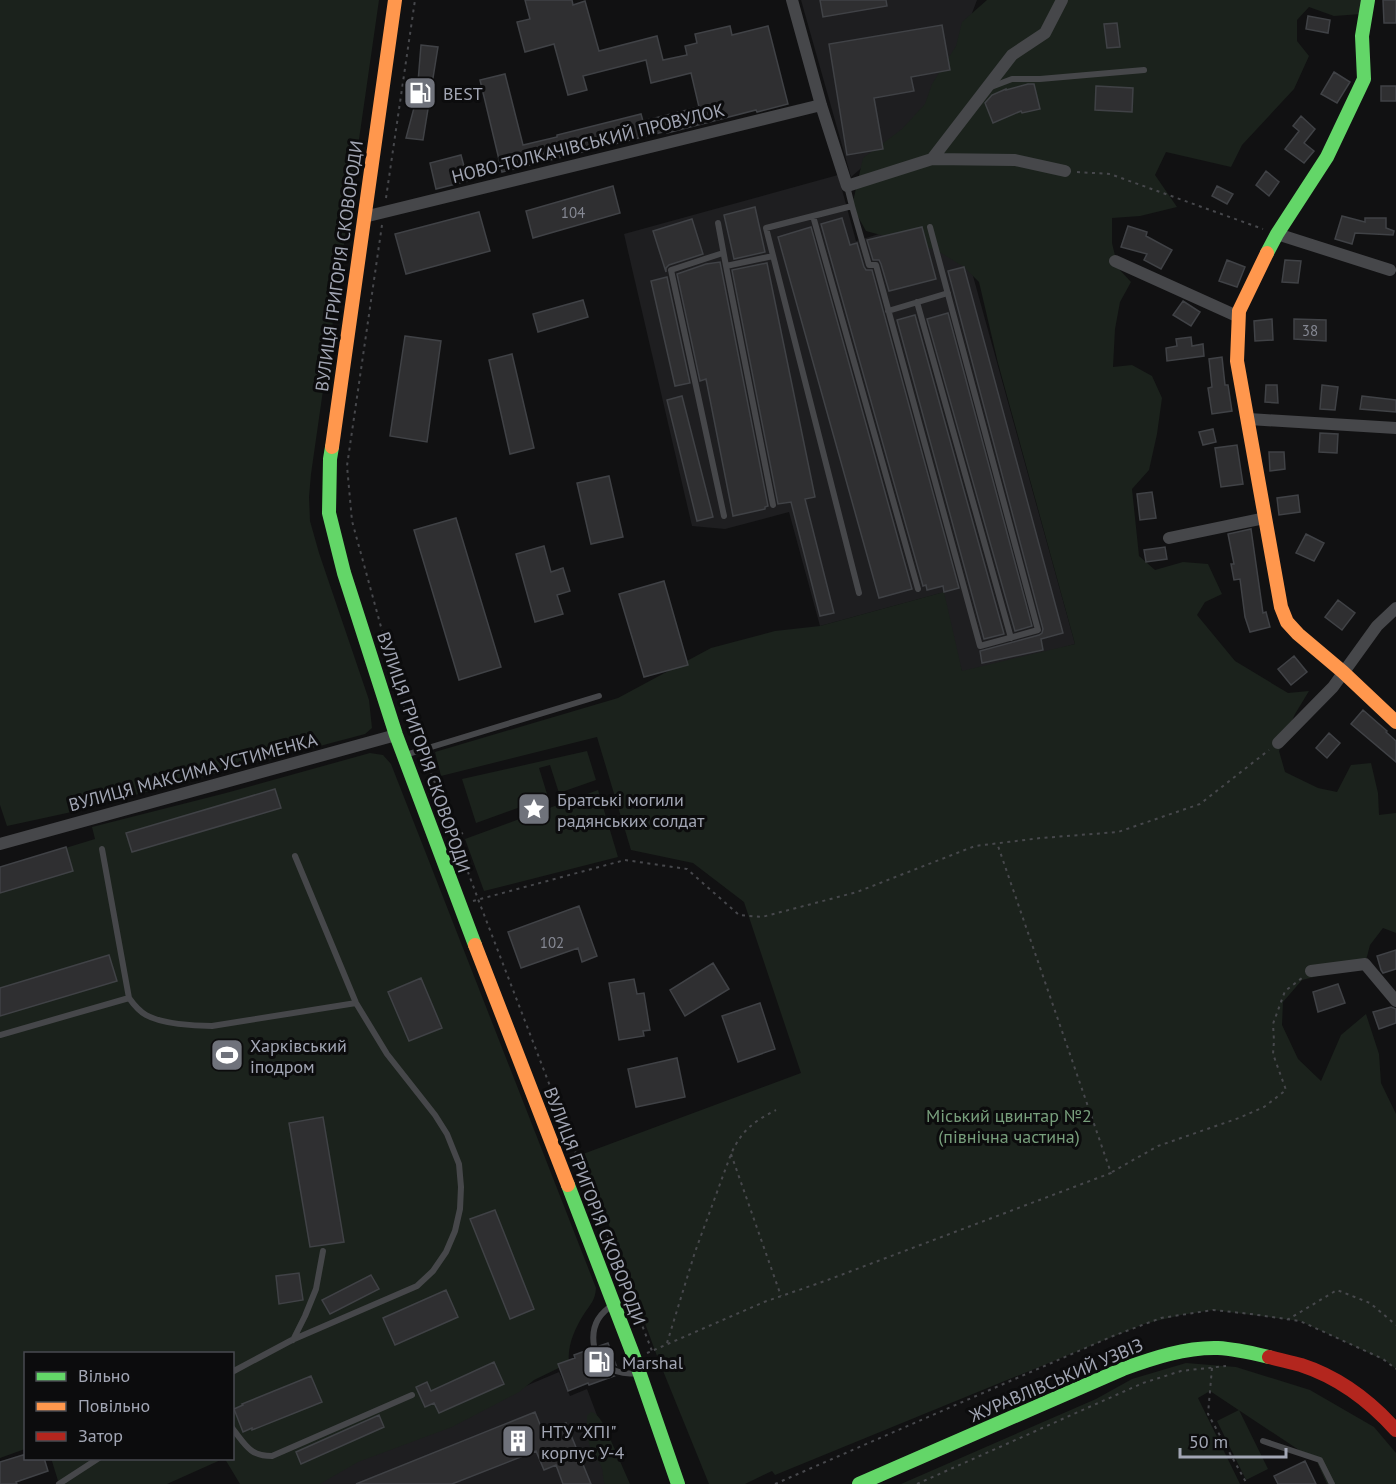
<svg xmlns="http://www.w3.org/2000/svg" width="1396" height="1484" viewBox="0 0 1396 1484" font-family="'PT Sans',sans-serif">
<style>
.built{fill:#1e1e20}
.green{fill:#1b221c}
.building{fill:#2f2f31;stroke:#404246;stroke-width:1.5}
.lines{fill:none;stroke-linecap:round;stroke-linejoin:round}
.path{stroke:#47484c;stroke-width:2;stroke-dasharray:3 4.5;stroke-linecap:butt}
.lane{stroke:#46474a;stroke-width:6}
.street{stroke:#46474a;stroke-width:12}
.fast{stroke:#63d668;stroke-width:14}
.slow{stroke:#ff974d;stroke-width:14}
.jam{stroke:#b3261e;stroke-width:14}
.labels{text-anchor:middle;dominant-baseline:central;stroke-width:6;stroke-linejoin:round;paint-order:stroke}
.number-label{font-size:15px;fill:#858893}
.poi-label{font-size:18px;fill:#a2a6b4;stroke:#0c0c0d;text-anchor:start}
.street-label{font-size:18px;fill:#a2a6b4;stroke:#0c0c0d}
.park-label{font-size:18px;fill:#789f7c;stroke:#0c0c0d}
</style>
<rect width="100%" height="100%" fill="#111112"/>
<path class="built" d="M 801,0 L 977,0 L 939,100 L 851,177 Z
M 838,175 L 856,241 L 955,211 L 1075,644 L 963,676 L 941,593 L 820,626 L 789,512 L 725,529 L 692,526 L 624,234 Z
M 559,1372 L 570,1396 L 587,1389 L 623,1484 L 292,1484 Z"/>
<path class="green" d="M 0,0 L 379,0 L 311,474 L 309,497 L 310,521 L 319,553 L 369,700 L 372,728 L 365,734 L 67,813 L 7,826 L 0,805 Z
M 987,0 L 1371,0 L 1361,14 L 1334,16 L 1309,7 L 1297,20 L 1297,41 L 1309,56 L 1294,89 L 1242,145 L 1231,167 L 1166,152 L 1155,175 L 1177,207 L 1140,216 L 1112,218 L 1112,243 L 1118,268 L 1131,282 L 1120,302 L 1115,329 L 1113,367 L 1132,365 L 1152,376 L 1162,398 L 1157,434 L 1149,470 L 1132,489 L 1139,556 L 1155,570 L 1183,562 L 1208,564 L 1222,594 L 1205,602 L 1197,615 L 1235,661 L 1288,693 L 1309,691 L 1295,714 L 1279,751 L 1285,772 L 1318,788 L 1337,792 L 1351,765 L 1371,763 L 1378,793 L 1379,815 L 1396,813 L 1396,933 L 1383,928 L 1370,945 L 1365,964 L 1302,980 L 1283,1002 L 1282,1025 L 1298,1059 L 1321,1081 L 1341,1035 L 1366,1014 L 1379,1054 L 1381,1083 L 1396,1114 L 1396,1369 L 1386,1361 L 1300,1321 L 1213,1310 L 1181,1315 L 1144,1324 L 775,1475 L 772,1471 L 745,1484 L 709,1484 L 657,1356 L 583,1154 L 801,1073 L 744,902 L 693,863 L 631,850 L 597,737 L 441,776 L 435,752 L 618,698 L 711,648 L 775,631 L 820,626 L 944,592 L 962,671 L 1075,644 L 998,363 L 979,282 L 964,267 L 936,250 L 866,231 L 852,206 L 863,158 L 902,129 L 925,104 L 932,84 L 956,46 L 962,22 Z
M 587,751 L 596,780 L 559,793 L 550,765 L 539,768 L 548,797 L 476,823 L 462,779 Z
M 370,753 L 383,755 L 391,764 L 596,1288 C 595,1301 591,1303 584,1314 C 575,1328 567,1346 569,1363 L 534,1380 L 519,1392 L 452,1427 L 358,1462 L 320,1484 L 240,1484 L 225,1459 L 232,1458 L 232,1354 L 26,1354 L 25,1449 L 0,1458 L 0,868 L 95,839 L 92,827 L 226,793 Z
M 598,790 L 618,857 L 484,891 L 465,839 Z
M 1186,1363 L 1236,1367 L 1310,1390 L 1374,1427 L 1396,1453 L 1396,1484 L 1327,1484 L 1317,1462 L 1210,1391 L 1198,1398 L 1240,1484 L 901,1484 L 1096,1399 L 1132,1379 Z
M 1239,1410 L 1268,1469 L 1246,1480 L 1217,1421 Z
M 591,1412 C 597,1413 600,1419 604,1425 L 630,1484 L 605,1484 C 602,1478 604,1472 601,1466 C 599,1461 596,1458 593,1454 C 587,1443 587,1429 587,1416 Z
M 51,1458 L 225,1458 L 167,1484 L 59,1484 Z"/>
<path class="building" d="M 525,0 L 572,0 L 573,5 L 585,1 L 599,51 L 657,36 L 663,60 L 687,55 L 685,46 L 697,43 L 695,34 L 730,26 L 732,35 L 768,26 L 788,104 L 757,112 L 756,110 L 667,133 L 667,131 L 502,172 L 480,80 L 505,74 L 523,145 L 557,137 L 557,135 L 641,114 L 643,121 L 699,107 L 691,73 L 651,83 L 646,60 L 583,76 L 587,90 L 568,95 L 554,44 L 525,52 L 517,22 L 530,19 Z
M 820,0 L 886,0 L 887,6 L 823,17 Z
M 1383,0 L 1396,0 L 1396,23 L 1384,23 Z
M 1308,16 L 1330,20 L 1328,33 L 1306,29 Z
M 1117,23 L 1120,47 L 1107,48 L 1104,24 Z
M 942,25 L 950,70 L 911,77 L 914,91 L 874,98 L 883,149 L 847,155 L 829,44 Z
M 421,45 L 438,47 L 423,140 L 406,138 L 415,104 L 413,99 L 413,92 L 418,82 Z
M 1334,72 L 1350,82 L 1337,103 L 1321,94 Z
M 1028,84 L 1034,84 L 1040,109 L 1022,113 L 1021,111 L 993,123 L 985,103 L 992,95 L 1006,89 L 1006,90 Z
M 1096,86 L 1133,88 L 1132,112 L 1095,110 Z
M 1381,86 L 1396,86 L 1396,101 L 1381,101 Z
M 1301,116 L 1315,129 L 1304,143 L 1314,151 L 1304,163 L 1285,149 L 1299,131 L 1293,126 Z
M 461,155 L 468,181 L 436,189 L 430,163 Z
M 1266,171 L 1279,182 L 1269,196 L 1256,185 Z
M 613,186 L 620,213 L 533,238 L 526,211 Z
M 1217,186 L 1233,194 L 1227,204 L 1212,196 Z
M 755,207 L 765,252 L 734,259 L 724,215 Z
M 479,212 L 490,251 L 406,274 L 395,234 Z
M 1342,216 L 1365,222 L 1365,218 L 1386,218 L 1386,228 L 1394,231 L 1393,235 L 1355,233 L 1352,244 L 1335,239 Z
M 842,218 L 850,245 L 857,243 L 864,267 L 866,270 L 872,270 L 959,588 L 944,592 L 943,586 L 927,590 L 926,585 L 923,586 L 821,224 Z
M 692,219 L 703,254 L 669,265 L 666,268 L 666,272 L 653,231 Z
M 1128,226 L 1147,232 L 1146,236 L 1172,250 L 1161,269 L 1144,260 L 1147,254 L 1121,247 Z
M 811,227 L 912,589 L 879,598 L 778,237 Z
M 922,227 L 936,279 L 889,291 L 881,264 L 879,260 L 873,260 L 867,240 Z
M 1227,260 L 1245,267 L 1237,287 L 1219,281 Z
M 1285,260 L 1301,261 L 1298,283 L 1282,282 Z
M 720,262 L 768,506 L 765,507 L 765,509 L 733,516 L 706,379 L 700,381 L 677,274 L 706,264 Z
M 767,263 L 815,497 L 805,499 L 834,613 L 820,616 L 791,502 L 778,504 L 732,270 Z
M 964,267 L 1063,633 L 1041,639 L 1043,650 L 982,663 L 980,651 L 1039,635 L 1042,633 L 1043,629 L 948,271 Z
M 667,277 L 690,383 L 675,386 L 651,281 Z
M 583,300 L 588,317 L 538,332 L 533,314 Z
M 1183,301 L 1200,312 L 1191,326 L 1173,315 Z
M 948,313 L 1032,626 L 1015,631 L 927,319 Z
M 915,315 L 1004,634 L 984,639 L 897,320 Z
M 1272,319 L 1273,340 L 1255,341 L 1254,321 Z
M 1294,319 L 1326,320 L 1326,341 L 1294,339 Z
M 405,336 L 441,341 L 427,442 L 390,436 Z
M 1191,337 L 1192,346 L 1203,344 L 1204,356 L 1167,361 L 1166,348 L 1177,346 L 1176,339 Z
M 512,354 L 534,448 L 510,454 L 489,360 Z
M 1222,357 L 1225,385 L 1228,385 L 1232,411 L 1212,414 L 1208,388 L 1212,387 L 1209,359 Z
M 1266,385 L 1277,385 L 1278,403 L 1265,402 Z
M 1322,385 L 1338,387 L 1335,410 L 1320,409 Z
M 682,396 L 713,517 L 697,521 L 667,400 Z
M 1362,396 L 1396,400 L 1396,412 L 1360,409 Z
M 1213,429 L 1216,442 L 1203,445 L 1199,432 Z
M 1320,433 L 1338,434 L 1337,453 L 1319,452 Z
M 1237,445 L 1243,484 L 1221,487 L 1215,448 Z
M 1269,452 L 1284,452 L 1285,469 L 1270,471 Z
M 609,476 L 623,537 L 591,544 L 577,483 Z
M 1152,492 L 1156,518 L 1140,520 L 1137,494 Z
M 1298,495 L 1300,512 L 1279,515 L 1277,498 Z
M 456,518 L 501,667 L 459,680 L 414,530 Z
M 1251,529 L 1263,613 L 1266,612 L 1270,627 L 1250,632 L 1245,617 L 1240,579 L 1234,580 L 1231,564 L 1234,564 L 1228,534 Z
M 1306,534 L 1324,543 L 1314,561 L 1296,553 Z
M 544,546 L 551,572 L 563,568 L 570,591 L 557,595 L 563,614 L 535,622 L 516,554 Z
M 1165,547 L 1167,559 L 1146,562 L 1144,550 Z
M 664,581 L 688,665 L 644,677 L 619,594 Z
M 1338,600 L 1355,613 L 1342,630 L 1325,617 Z
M 1294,656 L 1307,672 L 1291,685 L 1278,669 Z
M 1363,710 L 1387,731 L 1386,732 L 1396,741 L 1396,762 L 1351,724 Z
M 1329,733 L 1340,743 L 1327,758 L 1316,748 Z
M 275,789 L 281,808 L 132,852 L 126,833 Z
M 66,847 L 73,871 L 0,893 L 0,867 Z
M 579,906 L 597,956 L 582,962 L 578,948 L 521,968 L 508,932 Z
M 1396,950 L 1396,969 L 1383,973 L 1381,970 L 1377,956 Z
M 109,955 L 117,981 L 0,1016 L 0,988 Z
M 713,963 L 729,989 L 685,1016 L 670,990 Z
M 421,978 L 442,1028 L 409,1041 L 388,992 Z
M 634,979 L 637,994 L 644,993 L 650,1030 L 643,1031 L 644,1036 L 619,1040 L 609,983 Z
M 1338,984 L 1345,1003 L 1318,1012 L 1313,992 Z
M 760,1003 L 775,1049 L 738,1062 L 722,1016 Z
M 1391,1007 L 1396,1009 L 1396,1023 L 1379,1029 L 1373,1012 Z
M 677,1058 L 685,1097 L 636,1107 L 628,1069 Z
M 323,1117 L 344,1242 L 310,1247 L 289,1123 Z
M 495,1210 L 534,1309 L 510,1319 L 470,1219 Z
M 299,1273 L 303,1300 L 279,1304 L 276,1276 Z
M 371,1275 L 379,1289 L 330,1314 L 322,1300 Z
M 446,1290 L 458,1317 L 395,1345 L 383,1318 Z
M 608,1343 L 616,1365 L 604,1359 L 599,1361 L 599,1366 L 605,1371 L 614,1376 L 589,1385 L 588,1383 L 568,1391 L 558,1364 L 575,1358 L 574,1355 L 590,1349 L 592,1351 L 597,1351 L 599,1346 Z
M 494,1362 L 504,1384 L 439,1413 L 434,1403 L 425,1407 L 416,1387 L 427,1382 L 431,1391 Z
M 311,1376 L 322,1402 L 252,1430 L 252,1428 L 243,1432 L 234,1409 L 243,1405 L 242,1404 Z
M 535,1412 L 543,1432 L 566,1423 L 591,1484 L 563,1484 L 556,1465 L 544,1470 L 536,1451 L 452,1484 L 356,1484 Z
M 379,1415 L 384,1427 L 301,1464 L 296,1452 Z
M 26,1454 L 26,1458 L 44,1458 L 48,1471 L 16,1482 L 17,1484 L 0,1484 L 0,1462 Z
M 1305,1461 L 1316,1484 L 1278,1484 L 1274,1476 Z"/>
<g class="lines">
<path class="path" d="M 1077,172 L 1110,174 L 1263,229
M 386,198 L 415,0
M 382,225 L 347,466 L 352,521 L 395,678
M 403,704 L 418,740
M 426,759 L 478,899 L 652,1351
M 455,837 L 463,833
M 473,901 L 625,860 L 687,869 L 739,915 L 762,917 L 857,892 L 975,846 L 1041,838 L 1118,832 L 1200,804 L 1269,750
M 731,1154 L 781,1296
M 1112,1172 L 1158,1146 L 1239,1118 L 1264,1107 L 1286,1090 L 1273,1054 L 1274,1041 L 1273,1024 L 1285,991 L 1302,978
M 1287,1320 L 1337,1290 L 1370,1303 L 1396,1325
M 667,1343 L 695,1252 L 731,1154 C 742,1130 753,1122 776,1110
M 647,1353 L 764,1302 L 825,1281 L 1111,1173 L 997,843
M 1212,1368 L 1208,1414 L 1247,1484
M 775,1484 L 1113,1336 L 1161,1318 L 1213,1310 L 1251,1314 L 1300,1321 L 1383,1359 L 1396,1369
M 917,1484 L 1143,1383 L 1181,1371 L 1226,1366"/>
<path class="lane" d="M 991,87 L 1012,79 L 1040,79 L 1144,70
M 847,186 L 852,206 L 766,228 L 859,593
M 852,206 L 869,265 L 876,265 L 980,646 L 1038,630 L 930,227
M 813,216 L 918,589
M 718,223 L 726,266 L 773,256
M 723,253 L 671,270 L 724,516
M 726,266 L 773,505
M 917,302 L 1011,638
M 888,311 L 948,293
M 405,755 L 599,696
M 102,849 L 129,998 C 134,1005 139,1011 146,1015 C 162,1024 194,1026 212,1026 L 356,1003
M 0,1035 L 129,998
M 293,1340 L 305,1316 L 316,1289 L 323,1251
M 594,1346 C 591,1328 598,1314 613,1305
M 604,1364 C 614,1372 625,1375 637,1373
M 232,1372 L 292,1340 L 417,1286 L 433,1271 L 446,1252 L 455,1231 L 460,1209 L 461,1187 L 459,1164 L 447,1134 L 435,1115 L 387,1054 L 356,1003 L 295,856
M 232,1428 C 245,1444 249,1456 272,1456 L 412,1395
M 1263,1441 L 1320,1460 L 1332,1484
M 59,1484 L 99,1458"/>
<path class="street" d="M 792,0 L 821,105 L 847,186 L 932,159 L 1012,55 L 1045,33 L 1062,0
M 932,159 L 1015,160 L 1065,171
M 364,217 L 821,105
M 1277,234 L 1390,270
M 1115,261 L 1239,317
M 1249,419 L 1396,428
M 1169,538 L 1265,518
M 1278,743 L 1333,687 L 1377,626 L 1396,608
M 0,844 L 396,735
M 1311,971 L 1365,964 L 1396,1001"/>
<path class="fast" d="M 1267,253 L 1277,234 L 1327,157 L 1364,79 L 1362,36 L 1368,0
M 332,447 L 330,459 L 329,513 L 344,573 L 396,735 L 475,945
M 568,1185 L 634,1357 L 678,1484
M 859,1484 L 1123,1369 C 1153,1358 1186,1347 1218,1348 C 1236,1349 1252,1353 1269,1357"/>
<path class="slow" d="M 1267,253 L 1239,311 L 1237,361 L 1281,607 L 1287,622 L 1298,634 L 1343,672 L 1396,722
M 332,447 L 395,0
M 475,945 L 568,1185"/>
<path class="jam" d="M 1269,1357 C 1280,1360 1290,1362 1301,1365 C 1338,1377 1370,1401 1396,1430"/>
</g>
<defs>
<g id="fuel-square" transform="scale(1.725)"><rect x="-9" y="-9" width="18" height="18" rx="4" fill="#6f727b" stroke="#0c0c0d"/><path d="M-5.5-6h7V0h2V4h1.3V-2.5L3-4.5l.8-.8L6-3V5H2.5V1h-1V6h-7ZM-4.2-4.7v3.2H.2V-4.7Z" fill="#fff"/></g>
<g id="sight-square" transform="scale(1.725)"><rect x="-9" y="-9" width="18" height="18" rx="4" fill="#6f727b" stroke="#0c0c0d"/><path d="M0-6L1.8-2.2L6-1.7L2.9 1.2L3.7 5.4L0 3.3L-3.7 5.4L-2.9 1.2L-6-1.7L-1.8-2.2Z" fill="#fff"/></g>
<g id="stadium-square" transform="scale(1.725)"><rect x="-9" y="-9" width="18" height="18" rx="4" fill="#6f727b" stroke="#0c0c0d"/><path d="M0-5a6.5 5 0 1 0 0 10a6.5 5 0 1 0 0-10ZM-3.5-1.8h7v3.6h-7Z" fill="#fff"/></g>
<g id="building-square" transform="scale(1.725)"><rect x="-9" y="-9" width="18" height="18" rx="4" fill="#6f727b" stroke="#0c0c0d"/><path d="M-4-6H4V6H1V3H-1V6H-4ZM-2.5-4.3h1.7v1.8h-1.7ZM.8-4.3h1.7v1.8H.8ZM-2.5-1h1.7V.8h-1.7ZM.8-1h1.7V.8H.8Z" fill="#fff"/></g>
</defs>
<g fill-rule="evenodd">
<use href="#fuel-square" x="420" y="93"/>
<use href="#sight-square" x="534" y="809"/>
<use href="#stadium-square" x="227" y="1055"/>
<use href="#fuel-square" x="599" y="1362"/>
<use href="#building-square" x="518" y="1441"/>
</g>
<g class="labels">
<g class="number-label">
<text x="573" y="212">104</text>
<text x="1310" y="330">38</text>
<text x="552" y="942">102</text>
</g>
<g class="poi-label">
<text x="443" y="93">BEST</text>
<text x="557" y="799">Братські могили<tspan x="557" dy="21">радянських солдат</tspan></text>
<text x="250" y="1045">Харківський<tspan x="250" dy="21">іподром</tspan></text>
<text x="622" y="1362">Marshal</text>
<text x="541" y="1431">НТУ "ХПІ"<tspan x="541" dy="21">корпус У-4</tspan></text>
</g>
<g class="street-label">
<text transform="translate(588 143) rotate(-14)">НОВО-ТОЛКАЧІВСЬКИЙ ПРОВУЛОК</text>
<text transform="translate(339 266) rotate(-82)">ВУЛИЦЯ ГРИГОРІЯ СКОВОРОДИ</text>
<text transform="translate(424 752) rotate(71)">ВУЛИЦЯ ГРИГОРІЯ СКОВОРОДИ</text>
<text transform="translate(193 772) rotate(-15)">ВУЛИЦЯ МАКСИМА УСТИМЕНКА</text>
<text transform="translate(595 1206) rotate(69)">ВУЛИЦЯ ГРИГОРІЯ СКОВОРОДИ</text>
<text transform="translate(1056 1380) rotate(-23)">ЖУРАВЛІВСЬКИЙ УЗВІЗ</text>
</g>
<g class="park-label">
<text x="1009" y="1115">Міський цвинтар №2<tspan x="1009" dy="21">(північна частина)</tspan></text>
</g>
</g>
<rect x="24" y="1352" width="210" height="108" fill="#0c0c0d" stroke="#484a50" stroke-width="1.5"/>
<rect x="36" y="1372" width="30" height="9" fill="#63d668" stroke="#484a50" stroke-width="1.5"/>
<text x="78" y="1382" font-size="18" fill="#a2a6b4">Вільно</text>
<rect x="36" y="1402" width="30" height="9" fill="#ff974d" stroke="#484a50" stroke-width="1.5"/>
<text x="78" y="1412" font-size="18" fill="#a2a6b4">Повільно</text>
<rect x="36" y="1432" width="30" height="9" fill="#b3261e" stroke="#484a50" stroke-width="1.5"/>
<text x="78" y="1442" font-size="18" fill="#a2a6b4">Затор</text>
<path d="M1180 1448v9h106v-9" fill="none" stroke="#a2a6b4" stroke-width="3"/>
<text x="1189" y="1448" font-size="18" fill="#a2a6b4" stroke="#0c0c0d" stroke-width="4.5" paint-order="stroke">50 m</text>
</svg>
